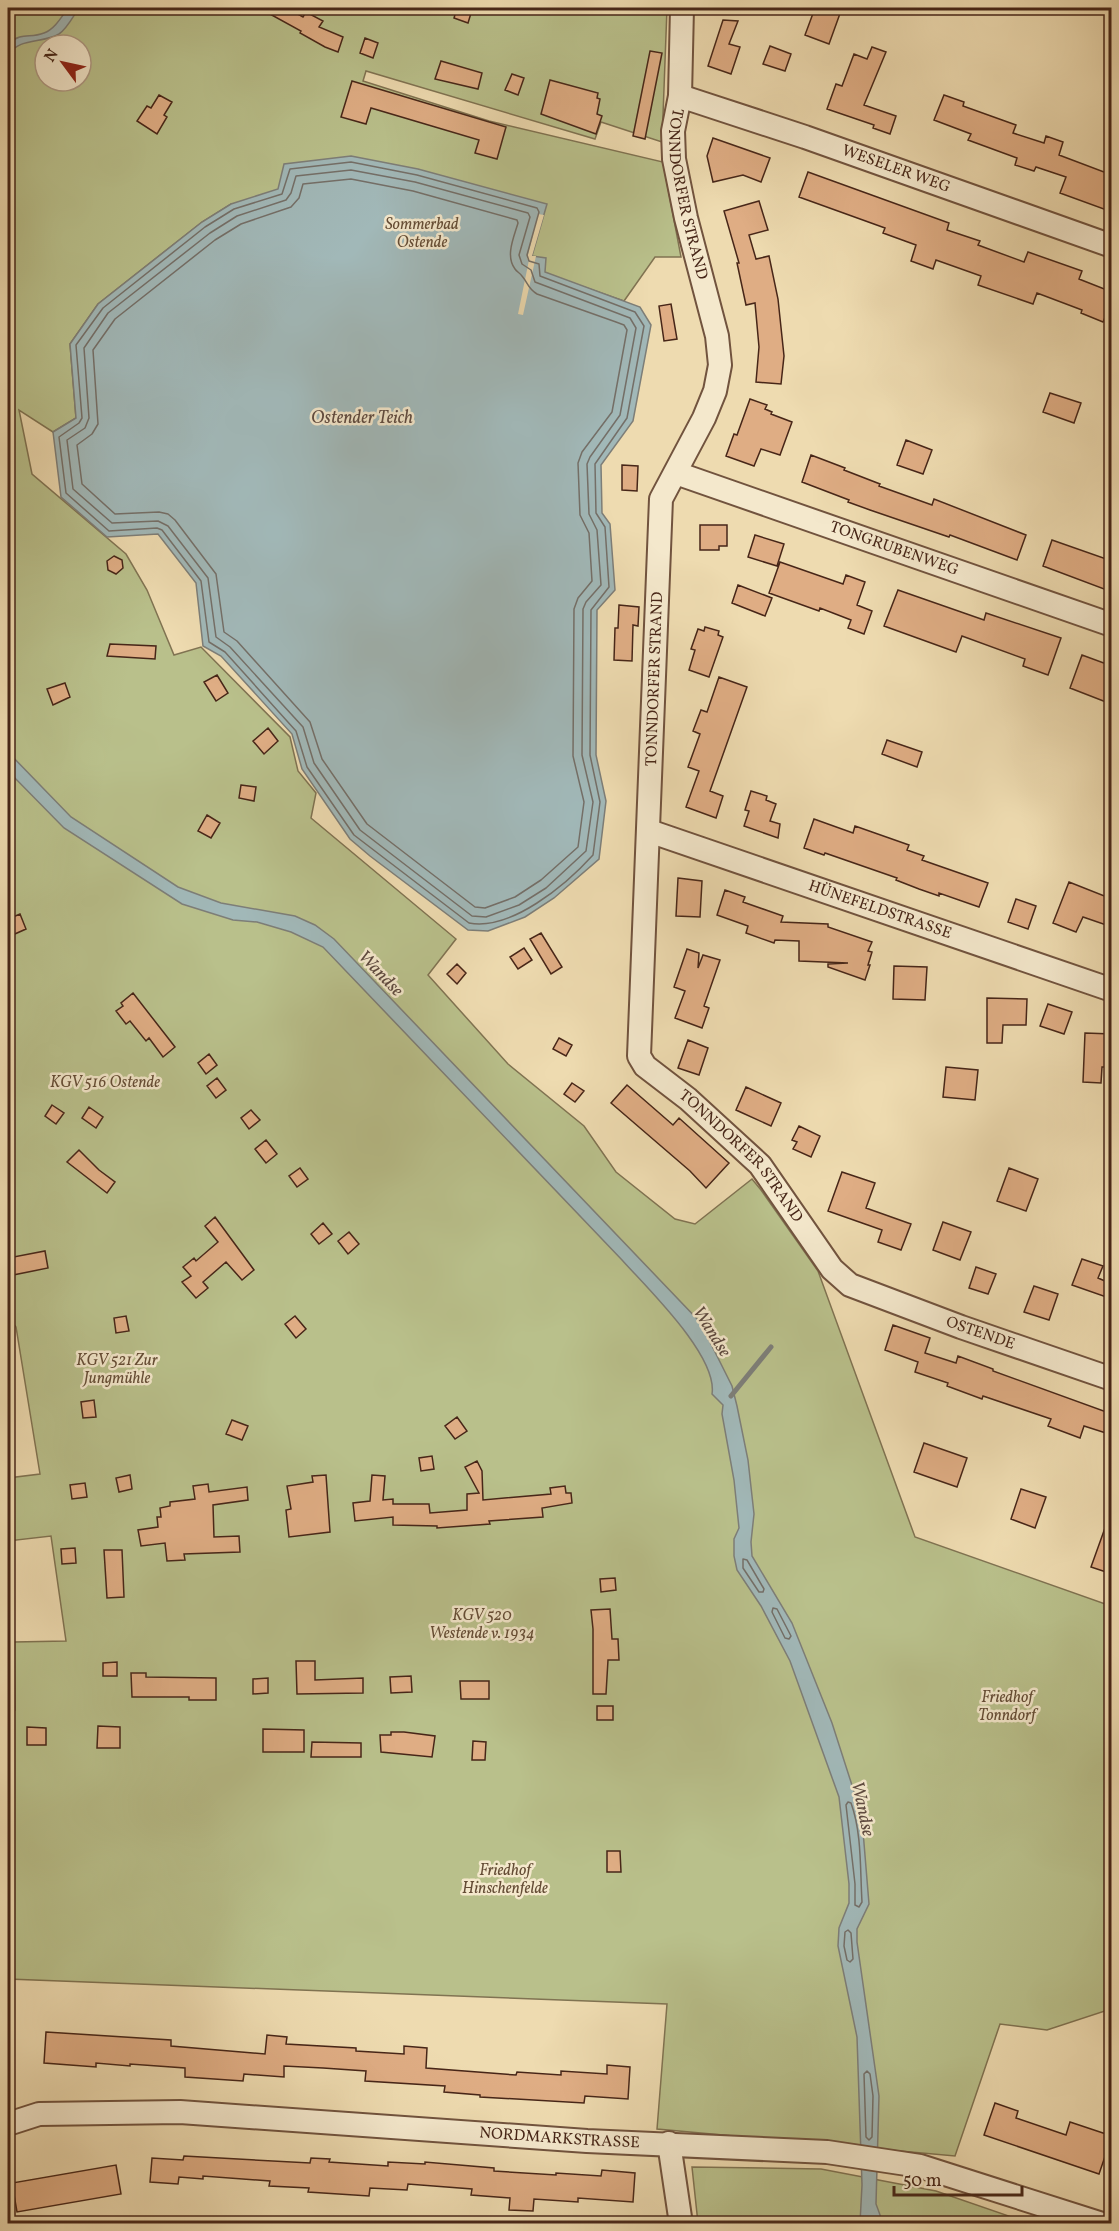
<svg xmlns="http://www.w3.org/2000/svg" width="1119" height="2231" viewBox="0 0 1119 2231" font-family="Vollkorn,serif">
<style>
.green{fill:#b9c08b;stroke:#807352;stroke-width:1.5;fill-rule:evenodd}
.water{fill:#a1b8b8;stroke:#7d7e78;stroke-width:1.5}
.pier{fill:#eedbb0}
.lines{fill:none;stroke-linecap:round;stroke-linejoin:round}
.shore{stroke:#746f68;stroke-width:1.5}
.stream{stroke:#7d7e78;stroke-width:5}
.building{fill:#dfad84;stroke:#472618;stroke-width:1.5}
.minor-casing{stroke:#71533e;stroke-width:26}
.minor{stroke:#f4e8cc;stroke-width:22}
.labels{text-anchor:middle;dominant-baseline:central;stroke-width:5;stroke-linejoin:round;paint-order:stroke}
.street-label{font-size:16px;fill:#472618;stroke:#f4e8cc}
.park-label{font-size:16px;font-style:italic;fill:#644c35;stroke:#f4e8cc}
.water-label{font-size:18px;font-style:italic;fill:#5e4a40;stroke:#f4e8cc}
</style>
<rect width="100%" height="100%" fill="#eedbb0"/>
<filter id="stains"><feTurbulence type="fractalNoise" baseFrequency=".00333" numOctaves="4"/><feColorMatrix values="0 0 0 0 .2 0 0 0 0 .09 0 0 0 0 .02 0 0 0 .5 -.17"/></filter>
<radialGradient id="worn" r=".72"><stop offset=".6" stop-color="#630" stop-opacity="0"/><stop offset="1" stop-color="#630" stop-opacity=".3"/></radialGradient>
<path class="green" d="M 8,8 L 667,8 L 662,142 L 601,122 L 595,139 L 366,71 L 363,81 L 489,121 L 663,162 L 681,257 L 655,257 L 624,301 L 544,273 L 231,204 L 202,222 L 98,304 L 70,344 L 76,418 L 53,432 L 19,410 L 32,474 L 126,554 L 147,590 L 174,655 L 201,647 L 290,737 L 298,771 L 316,793 L 311,818 L 456,939 L 428,975 L 508,1064 L 584,1126 L 616,1172 L 675,1219 L 695,1224 L 752,1179 L 761,1190 L 818,1271 L 915,1537 L 1111,1606 L 1111,2009 L 1047,2030 L 1000,2024 L 955,2156 L 657,2129 L 667,2004 L 8,1979 L 8,1710 L 15,1710 L 14,1642 L 66,1641 L 51,1536 L 8,1541 L 8,1478 L 40,1474 L 16,1327 L 8,1316 ZM 45,45 L 81,45 L 81,81 L 45,81 Z
M 692,2167 L 821,2169 L 936,2191 L 1029,2223 L 698,2223 Z"/>
<path class="water" d="M 68,8 L 79,8 C 74,15 67,29 59,34 C 42,44 20,37 8,55 L 8,44 C 23,31 29,39 44,33 C 55,29 62,16 68,8 Z
M 351,156 L 418,169 L 547,204 L 532,256 L 546,258 L 545,272 L 640,307 L 651,325 L 633,421 L 601,465 L 602,513 L 610,524 L 615,590 L 597,610 L 596,755 L 606,801 L 599,859 L 554,898 L 525,917 L 488,931 L 468,930 L 370,856 L 350,839 L 302,769 L 292,734 L 221,656 L 203,646 L 196,583 L 158,534 L 107,537 L 61,497 L 53,432 L 76,418 L 70,344 L 98,304 L 202,222 L 231,204 L 278,189 L 284,164 Z
M 8,752 L 71,817 L 178,887 L 221,903 L 295,916 L 315,925 L 334,939 L 700,1322 L 732,1386 L 737,1406 L 748,1460 L 754,1514 L 751,1542 L 752,1556 L 792,1623 L 832,1723 L 859,1807 L 863,1831 L 869,1904 L 857,1929 L 857,1942 L 879,2096 L 876,2204 L 883,2223 L 860,2223 L 862,2185 L 857,2037 L 838,1946 L 839,1928 L 849,1903 L 849,1884 L 839,1797 L 790,1661 L 761,1606 L 737,1570 L 734,1556 L 734,1539 L 739,1528 L 734,1480 L 722,1414 L 723,1405 L 712,1394 C 718,1356 647,1288 622,1260 L 323,947 L 291,932 L 257,922 L 233,920 L 182,904 L 64,828 L 8,771 Z"/>
<path class="pier" d="M 538,214 L 544,215 L 532,256 L 536,256 L 523,315 L 518,314 L 529,260 L 527,259 Z"/>
<g class="lines">
<path class="shore" d="M 351,162 L 417,175 L 537,208 L 539,212 L 527,255 L 529,261 L 539,264 L 540,276 L 635,312 L 644,326 L 627,418 L 595,464 L 596,513 L 605,527 L 609,587 L 591,610 L 590,755 L 600,802 L 593,855 C 566,885 511,931 469,923 L 354,835 L 307,767 L 296,731 L 225,652 L 209,642 L 201,581 L 162,530 L 157,528 L 109,531 L 66,493 L 59,437 L 79,423 L 82,418 L 76,345 L 103,308 L 205,227 L 234,209 L 282,194 L 290,169 Z
M 351,170 L 415,182 L 528,213 L 530,217 L 519,255 L 522,264 L 531,270 L 535,282 L 630,318 L 636,328 L 620,415 L 590,457 L 587,464 L 589,514 L 597,530 L 601,585 L 586,602 L 583,609 L 582,755 L 593,802 L 586,851 L 546,888 L 519,905 L 486,917 L 472,916 L 360,830 L 314,763 L 303,727 L 230,647 L 216,637 L 208,578 L 168,526 L 158,521 L 112,523 L 73,489 L 67,440 L 85,428 L 89,418 L 84,348 L 108,313 L 210,233 L 237,216 L 286,200 L 291,193 L 296,176 Z
M 351,179 L 413,191 L 517,220 L 518,223 C 514,237 505,256 515,269 C 517,272 520,273 522,276 C 528,283 528,289 537,294 L 616,322 L 624,325 L 627,330 L 612,412 L 582,452 L 578,463 L 580,515 L 589,533 L 592,581 L 578,598 L 574,609 L 573,756 L 584,802 L 578,847 L 541,880 L 515,897 L 485,908 L 475,907 L 367,824 L 322,759 L 310,722 L 237,641 L 224,632 L 216,574 L 175,520 L 168,514 L 159,512 L 115,514 L 82,484 L 77,445 L 92,434 L 98,424 L 93,350 L 115,319 L 215,240 L 241,224 L 291,207 L 299,198 L 303,184 Z
M 743,1559 L 747,1560 L 764,1589 L 763,1592 L 759,1592 L 743,1568 Z
M 773,1608 L 777,1609 L 791,1636 L 789,1639 L 785,1638 L 772,1612 Z
M 848,1802 L 851,1803 C 862,1833 860,1870 862,1902 L 859,1907 L 855,1905 L 855,1884 L 846,1805 Z
M 848,1930 L 851,1933 L 853,1959 L 850,1962 L 847,1960 L 844,1946 L 845,1932 Z
M 867,2071 L 870,2074 L 873,2096 L 872,2137 L 869,2140 L 866,2137 L 864,2074 Z"/>
<path class="stream" d="M 731,1396 L 771,1347"/>
</g>
<path class="building" d="M 259,8 L 287,8 L 303,17 L 306,12 L 323,21 L 319,27 L 343,37 L 338,52 L 325,47 L 300,33 L 301,31 Z
M 457,8 L 472,10 L 468,23 L 454,18 Z
M 815,8 L 842,8 L 829,44 L 805,35 Z
M 723,20 L 738,21 L 729,44 L 740,47 L 731,74 L 708,66 Z
M 365,38 L 378,43 L 373,58 L 360,53 Z
M 770,46 L 791,54 L 785,71 L 763,64 Z
M 872,47 L 886,52 L 864,105 L 896,116 L 890,134 L 873,128 L 874,125 L 827,109 L 836,84 L 842,86 L 854,54 L 867,59 Z
M 650,51 L 662,53 L 645,139 L 633,136 Z
M 441,61 L 482,73 L 478,89 L 435,79 Z
M 512,74 L 524,78 L 518,95 L 505,90 Z
M 550,80 L 598,93 L 597,98 L 600,99 L 597,114 L 602,116 L 596,134 L 541,114 Z
M 352,81 L 506,127 L 497,159 L 475,153 L 479,140 L 371,108 L 366,124 L 341,117 Z
M 159,95 L 172,102 L 164,115 L 167,117 L 157,134 L 137,121 L 147,106 L 151,108 Z
M 944,95 L 964,102 L 963,106 L 1016,125 L 1013,133 L 1044,143 L 1046,136 L 1063,142 L 1059,155 L 1112,175 L 1112,212 L 1060,193 L 1066,177 L 1036,167 L 1034,171 L 1015,165 L 1017,158 L 968,140 L 971,134 L 934,120 Z
M 713,138 L 770,158 L 761,182 L 743,175 L 713,182 L 707,156 Z
M 808,172 L 949,223 L 947,230 L 980,241 L 978,245 L 1024,262 L 1028,252 L 1082,271 L 1079,279 L 1112,292 L 1112,301 L 1103,322 L 1081,313 L 1082,310 L 1037,293 L 1033,304 L 978,285 L 981,276 L 936,260 L 933,269 L 911,261 L 916,245 L 883,233 L 885,228 L 799,197 Z
M 759,201 L 768,230 L 749,235 L 756,259 L 769,256 L 778,299 L 784,356 L 781,384 L 756,382 L 759,347 L 755,303 L 746,305 L 737,263 L 739,263 L 724,211 Z
M 671,304 L 677,339 L 664,341 L 659,306 Z
M 1050,393 L 1081,403 L 1074,423 L 1043,412 Z
M 750,399 L 767,405 L 765,409 L 772,412 L 771,414 L 792,422 L 780,455 L 761,449 L 754,466 L 726,456 L 734,434 L 737,435 Z
M 906,440 L 932,450 L 923,474 L 897,465 Z
M 811,455 L 845,468 L 844,470 L 880,484 L 879,486 L 932,505 L 934,499 L 1026,535 L 1017,560 L 950,535 L 949,537 L 870,510 L 848,502 L 849,500 L 802,482 Z
M 622,465 L 638,466 L 637,491 L 622,490 Z
M 700,525 L 727,525 L 727,546 L 719,546 L 719,550 L 700,550 Z
M 755,535 L 784,544 L 777,566 L 748,557 Z
M 1052,540 L 1112,561 L 1112,592 L 1043,566 Z
M 114,556 L 122,560 L 123,568 L 116,574 L 108,570 L 107,561 Z
M 780,562 L 843,584 L 846,575 L 865,582 L 857,605 L 872,611 L 864,634 L 848,628 L 851,620 L 820,608 L 819,611 L 769,593 Z
M 738,585 L 772,598 L 765,616 L 732,603 Z
M 898,590 L 984,620 L 986,613 L 1061,638 L 1048,675 L 1023,666 L 1025,659 L 962,636 L 956,652 L 884,626 Z
M 619,605 L 639,607 L 638,626 L 633,625 L 632,661 L 614,660 L 615,628 L 618,628 Z
M 705,627 L 719,631 L 718,635 L 723,637 L 709,677 L 689,670 L 695,650 L 691,649 L 698,629 L 704,631 Z
M 110,644 L 156,646 L 155,659 L 107,656 Z
M 1082,655 L 1112,666 L 1112,687 L 1106,702 L 1070,688 Z
M 217,675 L 228,693 L 216,701 L 204,682 Z
M 719,677 L 747,687 L 710,791 L 723,796 L 716,818 L 686,807 L 699,771 L 688,767 L 700,734 L 693,731 L 701,710 L 707,712 Z
M 65,683 L 70,697 L 53,705 L 47,689 Z
M 268,728 L 278,741 L 264,754 L 253,741 Z
M 887,740 L 922,752 L 917,767 L 882,754 Z
M 241,785 L 256,787 L 254,801 L 239,798 Z
M 751,791 L 767,796 L 766,800 L 776,804 L 770,821 L 780,824 L 778,838 L 744,826 L 749,811 L 745,810 Z
M 207,815 L 220,823 L 211,838 L 198,831 Z
M 814,819 L 853,833 L 855,826 L 909,845 L 907,850 L 924,856 L 922,860 L 988,883 L 979,907 L 939,893 L 939,896 L 919,889 L 896,880 L 897,878 L 825,853 L 824,855 L 804,848 Z
M 678,878 L 702,881 L 700,917 L 676,916 Z
M 1069,882 L 1112,899 L 1112,927 L 1083,917 L 1076,932 L 1053,923 Z
M 725,890 L 745,897 L 743,902 L 783,916 L 781,922 L 828,924 L 828,927 L 872,942 L 868,951 L 872,952 L 868,965 L 870,965 L 865,980 L 828,967 L 828,964 L 848,963 L 799,961 L 799,941 L 775,940 L 774,943 L 746,933 L 748,926 L 717,915 Z
M 1016,899 L 1036,906 L 1028,929 L 1008,922 Z
M 20,914 L 26,929 L 8,937 L 8,919 Z
M 541,933 L 562,967 L 551,974 L 530,939 Z
M 524,948 L 532,960 L 518,969 L 510,957 Z
M 687,949 L 699,953 L 698,968 L 703,955 L 720,960 L 704,1006 L 709,1008 L 702,1028 L 675,1018 L 685,991 L 674,987 Z
M 457,964 L 466,973 L 457,984 L 447,974 Z
M 894,966 L 927,967 L 925,1000 L 893,999 Z
M 133,993 L 175,1047 L 163,1057 L 149,1038 L 146,1041 L 130,1021 L 126,1024 L 116,1011 L 123,1006 L 121,1003 Z
M 987,998 L 1027,999 L 1026,1025 L 1003,1025 L 1002,1043 L 987,1043 Z
M 1048,1004 L 1072,1012 L 1064,1034 L 1040,1026 Z
M 1085,1033 L 1112,1034 L 1112,1067 L 1102,1067 L 1101,1083 L 1083,1082 Z
M 559,1038 L 572,1045 L 566,1056 L 553,1049 Z
M 688,1040 L 708,1048 L 699,1075 L 678,1068 Z
M 209,1054 L 217,1065 L 206,1074 L 198,1063 Z
M 946,1067 L 978,1070 L 975,1100 L 943,1097 Z
M 217,1078 L 226,1090 L 216,1098 L 207,1086 Z
M 572,1083 L 584,1091 L 575,1102 L 564,1094 Z
M 627,1085 L 673,1125 L 679,1118 L 729,1163 L 706,1188 L 690,1171 L 611,1103 Z
M 746,1087 L 781,1103 L 771,1126 L 736,1110 Z
M 52,1105 L 64,1113 L 56,1124 L 45,1116 Z
M 89,1107 L 103,1117 L 96,1128 L 82,1118 Z
M 251,1110 L 260,1120 L 249,1129 L 241,1118 Z
M 799,1126 L 820,1136 L 811,1157 L 793,1149 L 797,1142 L 792,1140 Z
M 266,1140 L 277,1154 L 266,1163 L 255,1149 Z
M 79,1150 L 99,1170 L 115,1182 L 107,1193 L 67,1162 Z
M 300,1168 L 308,1179 L 297,1187 L 289,1176 Z
M 1009,1168 L 1038,1179 L 1026,1211 L 997,1201 Z
M 842,1172 L 875,1183 L 866,1208 L 911,1224 L 901,1250 L 878,1242 L 882,1230 L 828,1211 Z
M 215,1217 L 254,1270 L 242,1280 L 226,1262 L 203,1282 L 208,1288 L 196,1298 L 182,1282 L 191,1276 L 183,1267 L 194,1258 L 196,1261 L 218,1242 L 205,1226 Z
M 943,1222 L 971,1232 L 960,1260 L 933,1250 Z
M 323,1223 L 332,1234 L 319,1244 L 311,1234 Z
M 349,1232 L 359,1244 L 348,1254 L 338,1241 Z
M 45,1251 L 48,1268 L 8,1276 L 8,1258 Z
M 1082,1259 L 1103,1266 L 1098,1278 L 1112,1284 L 1112,1299 L 1072,1285 Z
M 976,1267 L 996,1274 L 988,1294 L 969,1288 Z
M 1034,1286 L 1058,1294 L 1049,1320 L 1024,1312 Z
M 126,1316 L 129,1331 L 116,1333 L 114,1318 Z
M 295,1316 L 306,1329 L 296,1338 L 285,1324 Z
M 893,1325 L 930,1338 L 925,1353 L 956,1363 L 958,1356 L 993,1369 L 993,1371 L 1112,1414 L 1112,1435 L 1084,1426 L 1080,1438 L 1048,1426 L 1051,1419 L 983,1396 L 982,1399 L 947,1386 L 948,1383 L 915,1372 L 918,1362 L 885,1350 Z
M 94,1400 L 96,1417 L 83,1418 L 81,1402 Z
M 457,1417 L 467,1431 L 455,1439 L 445,1426 Z
M 232,1420 L 248,1426 L 242,1440 L 226,1434 Z
M 924,1443 L 967,1458 L 957,1487 L 914,1472 Z
M 432,1456 L 434,1469 L 421,1471 L 419,1458 Z
M 477,1461 L 482,1471 L 483,1500 L 551,1494 L 550,1488 L 565,1486 L 566,1493 L 571,1493 L 572,1503 L 542,1508 L 543,1517 L 489,1521 L 490,1524 L 437,1528 L 437,1526 L 393,1525 L 393,1517 L 355,1521 L 353,1503 L 370,1501 L 372,1475 L 385,1476 L 383,1500 L 393,1499 L 393,1504 L 429,1504 L 430,1513 L 467,1510 L 467,1494 L 479,1493 L 465,1467 Z
M 130,1475 L 132,1489 L 119,1492 L 116,1478 Z
M 326,1475 L 330,1532 L 289,1537 L 286,1510 L 291,1509 L 287,1486 L 313,1482 L 312,1476 Z
M 85,1483 L 87,1497 L 72,1499 L 70,1485 Z
M 208,1484 L 209,1492 L 247,1487 L 248,1500 L 213,1505 L 214,1537 L 239,1536 L 240,1552 L 184,1554 L 185,1560 L 167,1561 L 165,1543 L 141,1546 L 138,1530 L 158,1527 L 157,1517 L 161,1517 L 160,1508 L 170,1506 L 170,1502 L 195,1499 L 193,1486 Z
M 1021,1489 L 1046,1497 L 1035,1528 L 1011,1519 Z
M 1110,1514 L 1112,1515 L 1112,1574 L 1091,1567 Z
M 75,1548 L 76,1563 L 62,1564 L 61,1549 Z
M 104,1550 L 122,1550 L 124,1597 L 107,1598 Z
M 615,1578 L 616,1590 L 601,1592 L 600,1579 Z
M 610,1609 L 612,1639 L 618,1639 L 619,1660 L 608,1660 L 606,1694 L 593,1694 L 593,1629 L 591,1610 Z
M 296,1661 L 315,1661 L 315,1680 L 363,1678 L 363,1693 L 297,1694 Z
M 117,1662 L 117,1676 L 103,1676 L 103,1663 Z
M 131,1673 L 146,1673 L 146,1677 L 216,1678 L 216,1700 L 189,1700 L 189,1697 L 132,1697 Z
M 411,1676 L 412,1692 L 391,1693 L 390,1677 Z
M 268,1678 L 268,1693 L 253,1694 L 253,1679 Z
M 460,1681 L 489,1681 L 489,1699 L 461,1699 Z
M 597,1706 L 613,1706 L 613,1720 L 597,1720 Z
M 98,1726 L 120,1727 L 120,1748 L 97,1748 Z
M 27,1727 L 46,1728 L 46,1745 L 27,1745 Z
M 263,1729 L 304,1730 L 304,1752 L 263,1752 Z
M 391,1732 L 404,1732 L 435,1736 L 432,1757 L 381,1752 L 380,1735 L 391,1735 Z
M 473,1741 L 486,1742 L 485,1760 L 472,1760 Z
M 312,1742 L 361,1743 L 361,1757 L 311,1757 Z
M 607,1851 L 620,1851 L 621,1872 L 607,1872 Z
M 46,2032 L 171,2040 L 171,2046 L 265,2054 L 267,2035 L 287,2037 L 286,2044 L 356,2048 L 356,2051 L 404,2054 L 404,2046 L 427,2048 L 426,2068 L 516,2075 L 517,2072 L 561,2075 L 561,2071 L 607,2074 L 607,2065 L 630,2067 L 628,2099 L 585,2096 L 584,2103 L 480,2097 L 480,2095 L 444,2092 L 445,2086 L 365,2081 L 366,2071 L 323,2068 L 284,2066 L 284,2077 L 244,2074 L 243,2081 L 185,2077 L 185,2068 L 130,2064 L 130,2066 L 96,2063 L 96,2067 L 44,2063 Z
M 995,2103 L 1018,2111 L 1016,2118 L 1066,2135 L 1070,2122 L 1112,2136 L 1099,2174 L 984,2135 Z
M 184,2156 L 310,2163 L 311,2158 L 330,2159 L 329,2162 L 388,2166 L 388,2162 L 425,2164 L 425,2162 L 494,2168 L 494,2171 L 556,2175 L 556,2173 L 601,2176 L 602,2170 L 635,2173 L 633,2202 L 578,2198 L 578,2202 L 534,2199 L 533,2211 L 509,2210 L 510,2198 L 471,2195 L 472,2189 L 408,2184 L 407,2190 L 370,2188 L 369,2196 L 308,2192 L 309,2188 L 269,2186 L 270,2181 L 203,2176 L 203,2179 L 179,2177 L 178,2184 L 150,2182 L 152,2158 L 183,2160 Z
M 116,2165 L 121,2194 L 17,2212 L 12,2183 Z"/>
<g class="lines">
<g class="minor-casing">
<g id="minor">
<path id="s1" d="M 682,8 L 680,96 L 673,131 L 674,159 L 686,218 L 717,336 L 720,365 L 715,391 L 704,418 L 661,499 L 639,1056 L 645,1066 L 688,1099 L 760,1165 L 832,1269 L 850,1285 L 961,1327 L 1112,1379"/>
<path id="s2" d="M 680,96 L 805,137 L 1112,246"/>
<path id="s3" d="M 676,473 L 1112,625"/>
<path id="s4" d="M 649,831 L 1112,990"/>
<path id="s5" d="M 8,2124 L 39,2114 L 180,2112 L 587,2141 L 827,2152 L 920,2166 L 1102,2224"/>
<path d="M 669,2143 L 681,2224"/>
</g>
</g>
<use href="#minor" class="minor"/>
</g>
<g class="labels">
<g class="street-label">
<text stroke="none"><textPath href="#s2" startOffset="228">WESELER WEG</textPath></text>
<text stroke="none"><textPath href="#s1" startOffset="188">TONNDORFER STRAND</textPath></text>
<text stroke="none"><textPath href="#s3" startOffset="231">TONGRUBENWEG</textPath></text>
<text transform="translate(655 679) rotate(-88)">TONNDORFER STRAND</text>
<text stroke="none"><textPath href="#s4" startOffset="244">HÜNEFELDSTRASSE</textPath></text>
<text stroke="none"><textPath href="#s1" startOffset="1212">TONNDORFER STRAND</textPath></text>
<text stroke="none"><textPath href="#s1" startOffset="1521">OSTENDE</textPath></text>
<text stroke="none"><textPath href="#s5" startOffset="554">NORDMARKSTRASSE</textPath></text>
</g>
<g class="park-label">
<text x="422" y="225">Sommerbad<tspan x="422" dy="18">Ostende</tspan></text>
<text x="105" y="1083">KGV 516 Ostende</text>
<text x="117" y="1361">KGV 521 Zur<tspan x="117" dy="18">Jungmühle</tspan></text>
<text x="482" y="1616">KGV 520<tspan x="482" dy="18">Westende v. 1934</tspan></text>
<text x="1007" y="1698">Friedhof<tspan x="1007" dy="18">Tonndorf</tspan></text>
<text x="505" y="1871">Friedhof<tspan x="505" dy="18">Hinschenfelde</tspan></text>
</g>
<g class="water-label">
<text x="362" y="418">Ostender Teich</text>
<text transform="translate(380 974) rotate(46)">Wandse</text>
<text transform="translate(711 1332) rotate(58)">Wandse</text>
<text transform="translate(862 1809) rotate(78)">Wandse</text>
</g>
</g>
<rect width="1119" height="2231" fill="none" stroke="#eedbb0" stroke-width="30"/>
<rect x="9" y="9" width="1101" height="2213" fill="none" stroke="#472618" stroke-width="3"/>
<rect x="15" y="15" width="1089" height="2201" fill="none" stroke="#472618" stroke-width="1.5"/>
<g transform="translate(63 63) rotate(303)"><circle r="28" fill="#f4e8cc" stroke="#af9a84" stroke-width="1.5"/>
<path d="M0-4.5L10 22L0 15L-10 22Z" fill="#8f2418"/>
<text y="-9" font-size="16" font-weight="bold" text-anchor="middle" fill="#472618">N</text>
</g>
<path d="M894 2186v9h128v-9" fill="none" stroke="#472618" stroke-width="3"/>
<text x="903" y="2186" font-size="18" fill="#472618" stroke="#f4e8cc" stroke-width="4.5" paint-order="stroke">50 m</text>
<rect width="100%" height="100%" filter="url(#stains)"/>
<rect width="100%" height="100%" fill="url(#worn)"/>
</svg>
